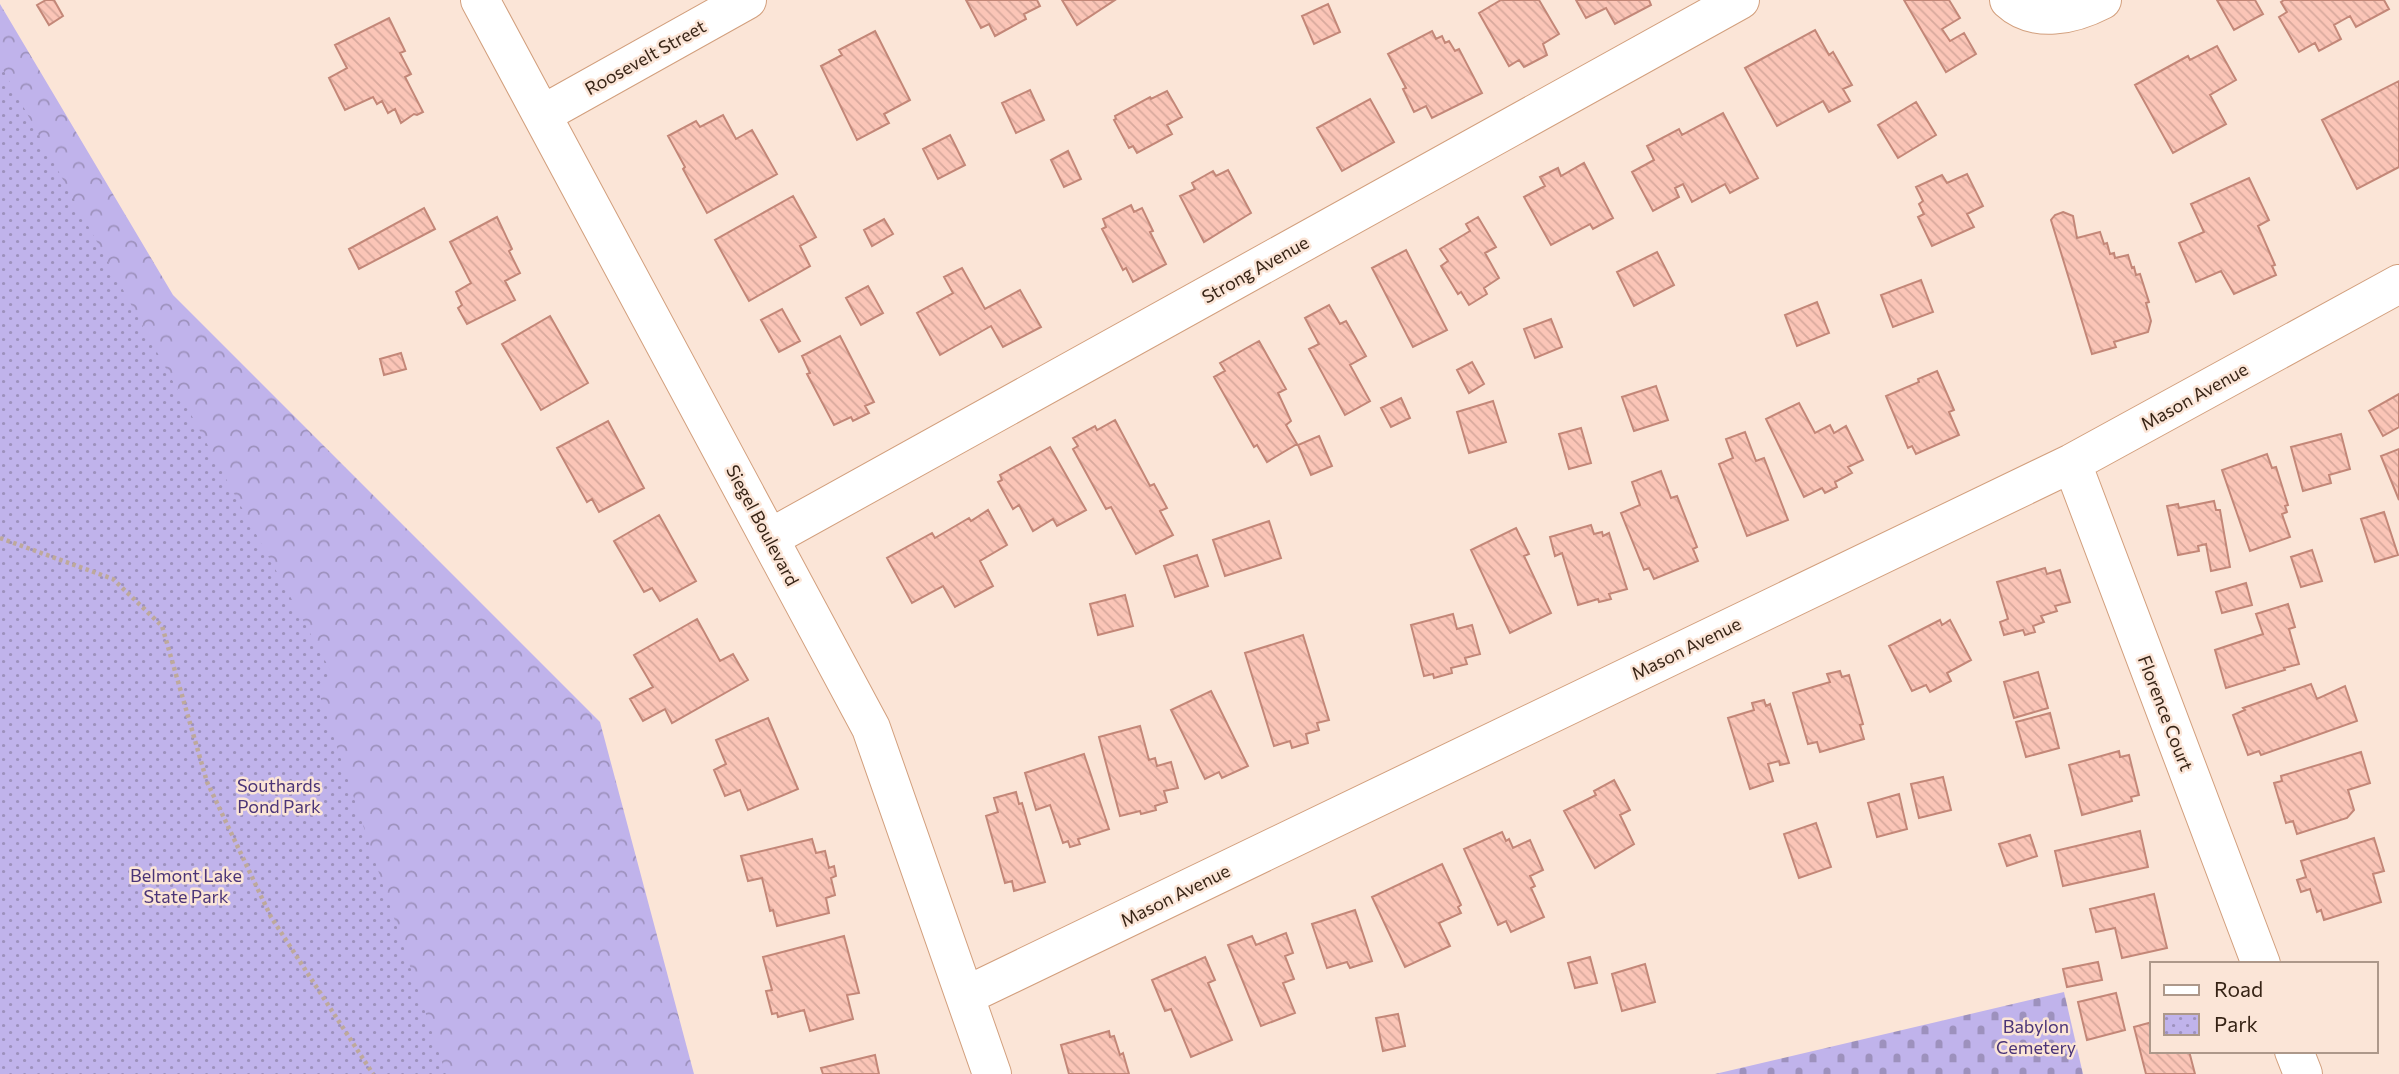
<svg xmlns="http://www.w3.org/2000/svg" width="2399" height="1074" viewBox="0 0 2399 1074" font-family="Commissioner,sans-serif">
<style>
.forest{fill:url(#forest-crowns)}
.cemetery{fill:url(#cemetery-stones)}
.park{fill:url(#park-dots)}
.building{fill:url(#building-back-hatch);stroke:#c38778;stroke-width:2}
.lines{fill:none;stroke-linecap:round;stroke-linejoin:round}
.street-casing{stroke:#d29f7d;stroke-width:40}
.path{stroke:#bea99b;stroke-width:4.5;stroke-dasharray:3.5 3.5;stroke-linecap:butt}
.street{stroke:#fff;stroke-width:38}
.labels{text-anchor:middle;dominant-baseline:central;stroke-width:5;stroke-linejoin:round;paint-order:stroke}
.street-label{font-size:18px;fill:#372416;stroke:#fbe5d7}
.park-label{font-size:18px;fill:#4a3477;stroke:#fbe5d7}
</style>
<defs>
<pattern id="forest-crowns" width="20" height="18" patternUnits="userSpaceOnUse" patternTransform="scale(1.75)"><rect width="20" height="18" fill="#c0b3eb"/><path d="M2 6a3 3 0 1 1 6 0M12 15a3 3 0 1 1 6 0" fill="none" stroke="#9d91bd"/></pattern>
<pattern id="cemetery-stones" width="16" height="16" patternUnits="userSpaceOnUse" patternTransform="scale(1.75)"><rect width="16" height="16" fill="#c0b3eb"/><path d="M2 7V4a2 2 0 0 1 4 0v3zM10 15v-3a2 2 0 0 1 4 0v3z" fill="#9d91bd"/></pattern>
<pattern id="park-dots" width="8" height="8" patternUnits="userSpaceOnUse" patternTransform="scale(1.75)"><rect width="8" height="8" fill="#c0b3eb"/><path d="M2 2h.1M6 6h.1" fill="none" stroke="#9d91bd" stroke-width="1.8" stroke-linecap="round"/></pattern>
<pattern id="building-back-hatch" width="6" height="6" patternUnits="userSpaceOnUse" patternTransform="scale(1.75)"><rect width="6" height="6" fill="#fbc5b7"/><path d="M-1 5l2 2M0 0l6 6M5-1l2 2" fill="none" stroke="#d8a99d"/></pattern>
</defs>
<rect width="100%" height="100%" fill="#fbe5d7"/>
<path class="forest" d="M 0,4 L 173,295 L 600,722 L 694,1074 L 0,1074 Z"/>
<path class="cemetery" d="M 2064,992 L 2083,1074 L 1715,1074 Z"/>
<path class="park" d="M 0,64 L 334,677 L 317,687 L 446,1074 L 0,1074 Z"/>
<path class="building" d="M 46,0 L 54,0 L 63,16 L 49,25 L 37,5 Z
M 966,0 L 1037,0 L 1040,6 L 1024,14 L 1026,19 L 995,36 L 989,24 L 981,28 Z
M 1062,0 L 1115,0 L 1077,25 Z
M 1501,0 L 1539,0 L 1559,34 L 1543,44 L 1547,55 L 1524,67 L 1519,60 L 1509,66 L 1479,13 Z
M 1576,0 L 1649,0 L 1651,5 L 1615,24 L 1606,8 L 1586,18 Z
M 1904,0 L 1949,0 L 1960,18 L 1942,29 L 1950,41 L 1964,33 L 1976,54 L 1946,72 Z
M 2217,0 L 2255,0 L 2263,14 L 2234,30 Z
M 2284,0 L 2384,0 L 2389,9 L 2356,27 L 2350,16 L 2334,25 L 2341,39 L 2319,51 L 2315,43 L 2299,52 L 2279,17 L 2287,12 L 2281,2 Z
M 1328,4 L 1340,32 L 1314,44 L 1302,16 Z
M 389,18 L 405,51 L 400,53 L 411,74 L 405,77 L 423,112 L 417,115 L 414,114 L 401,123 L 395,109 L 388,113 L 382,101 L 377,104 L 373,97 L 345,110 L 329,78 L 347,68 L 335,45 Z
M 1815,30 L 1829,55 L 1833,52 L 1852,85 L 1843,89 L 1850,101 L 1829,112 L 1823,101 L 1777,126 L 1745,68 Z
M 875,31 L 910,100 L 884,114 L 889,123 L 857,140 L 821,66 L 842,55 L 839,50 Z
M 1432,31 L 1436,39 L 1442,36 L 1445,43 L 1449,41 L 1455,51 L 1459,49 L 1482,93 L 1432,118 L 1426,106 L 1414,112 L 1403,89 L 1406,88 L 1388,54 Z
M 2217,46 L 2236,80 L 2210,95 L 2226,124 L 2173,153 L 2135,85 L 2188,56 L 2190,60 Z
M 2399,81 L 2399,167 L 2357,189 L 2322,120 Z
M 1030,90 L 1044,120 L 1016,133 L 1002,103 Z
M 1167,91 L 1182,117 L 1167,125 L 1172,134 L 1137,153 L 1133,146 L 1129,148 L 1114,120 L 1116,119 L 1115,116 L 1150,97 L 1151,99 Z
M 1370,99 L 1394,142 L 1342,171 L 1317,128 Z
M 1916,102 L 1936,135 L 1898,158 L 1878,125 Z
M 1723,113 L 1758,178 L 1730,193 L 1725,184 L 1692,202 L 1683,184 L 1675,188 L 1679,197 L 1653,211 L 1632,172 L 1654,160 L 1647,146 L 1679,129 L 1682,135 Z
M 723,115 L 736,139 L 752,130 L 777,174 L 707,213 L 683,169 L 685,167 L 668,136 L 696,121 L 700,127 Z
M 950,135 L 965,165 L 938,179 L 923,149 Z
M 1068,151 L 1081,179 L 1064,187 L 1051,160 Z
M 1584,163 L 1613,218 L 1593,229 L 1590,224 L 1551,245 L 1524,197 L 1545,186 L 1540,177 L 1558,168 L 1561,176 Z
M 1228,170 L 1251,213 L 1204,242 L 1180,196 L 1195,189 L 1192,183 L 1213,171 L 1216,176 Z
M 1967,174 L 1983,206 L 1967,214 L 1974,227 L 1932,246 L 1918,217 L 1924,214 L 1919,204 L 1923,201 L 1916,187 L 1942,175 L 1947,183 Z
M 2249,178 L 2269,220 L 2258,226 L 2275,265 L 2272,266 L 2276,275 L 2234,294 L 2221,271 L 2196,282 L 2179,243 L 2204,232 L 2191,204 Z
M 793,196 L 816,237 L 800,246 L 810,266 L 749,301 L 715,240 Z
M 1131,205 L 1134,212 L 1142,208 L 1153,231 L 1150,232 L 1166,264 L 1133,282 L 1126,268 L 1123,270 L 1102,229 L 1106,227 L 1103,219 Z
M 424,208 L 435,229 L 359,269 L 349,249 Z
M 2063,212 L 2073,216 L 2077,238 L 2100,232 L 2104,244 L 2107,243 L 2110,254 L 2114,253 L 2115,258 L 2128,255 L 2132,268 L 2134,267 L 2136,275 L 2140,274 L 2149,302 L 2146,303 L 2151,321 L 2148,332 L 2114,342 L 2116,347 L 2092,354 L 2051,220 L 2055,215 Z
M 497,217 L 512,249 L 509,251 L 520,273 L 505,281 L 515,300 L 467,324 L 458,308 L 462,305 L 456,292 L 471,283 L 450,242 Z
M 1478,217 L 1496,247 L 1485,253 L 1499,278 L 1484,288 L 1487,294 L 1469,305 L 1461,292 L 1458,294 L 1441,266 L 1448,261 L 1440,249 L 1470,231 L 1466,224 Z
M 884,219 L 893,234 L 872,246 L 864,230 Z
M 1406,250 L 1447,330 L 1413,347 L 1372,268 Z
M 1657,252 L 1674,285 L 1634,306 L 1617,272 Z
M 962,268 L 985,309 L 1020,290 L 1041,327 L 1003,347 L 991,326 L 940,355 L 917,313 L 953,293 L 944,277 Z
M 1921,280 L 1933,312 L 1893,327 L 1881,295 Z
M 868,286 L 883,313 L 861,325 L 846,298 Z
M 1817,302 L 1829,333 L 1797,346 L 1785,315 Z
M 1329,305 L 1340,324 L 1346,321 L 1366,356 L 1350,365 L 1370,401 L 1345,415 L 1309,349 L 1319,344 L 1305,318 Z
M 782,309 L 800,341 L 779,352 L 761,320 Z
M 550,316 L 588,383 L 541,410 L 502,344 Z
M 1551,319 L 1562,347 L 1535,358 L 1524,329 Z
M 840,336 L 874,402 L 865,406 L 869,413 L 853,421 L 851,417 L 834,425 L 807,374 L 810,373 L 802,356 Z
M 1259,341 L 1286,389 L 1278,393 L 1291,421 L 1286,425 L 1297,444 L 1267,462 L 1257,445 L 1254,447 L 1214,377 L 1225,371 L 1220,363 Z
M 401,353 L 406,369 L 384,375 L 380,359 Z
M 1472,362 L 1484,384 L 1469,393 L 1457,370 Z
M 1937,371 L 1954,410 L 1949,412 L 1959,435 L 1916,454 L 1912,446 L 1908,448 L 1886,396 L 1919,382 L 1918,379 Z
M 1656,386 L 1668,420 L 1634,431 L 1622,397 Z
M 2399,394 L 2399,427 L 2383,436 L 2369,411 Z
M 1401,398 L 1410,418 L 1391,427 L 1381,408 Z
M 1493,401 L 1506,442 L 1469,453 L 1457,412 Z
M 1799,403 L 1815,433 L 1830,425 L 1834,433 L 1846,426 L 1863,460 L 1848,467 L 1852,473 L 1835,482 L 1837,487 L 1825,493 L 1822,488 L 1804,497 L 1766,419 Z
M 1115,420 L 1150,486 L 1154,484 L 1167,508 L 1160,511 L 1173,535 L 1136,554 L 1111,507 L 1106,509 L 1073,449 L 1078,446 L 1073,438 L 1095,426 L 1097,430 Z
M 608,421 L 644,488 L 599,512 L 592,499 L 587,502 L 557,448 Z
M 1581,428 L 1591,463 L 1569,469 L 1559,434 Z
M 1745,432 L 1756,461 L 1764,458 L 1788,520 L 1747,536 L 1719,464 L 1733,458 L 1726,439 Z
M 2341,434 L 2350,469 L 2329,475 L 2331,483 L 2303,491 L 2291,447 Z
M 1319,436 L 1332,466 L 1311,475 L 1298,445 Z
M 1050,447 L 1086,510 L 1057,526 L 1053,519 L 1033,531 L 1019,505 L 1013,509 L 998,482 L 1002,480 L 1000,475 Z
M 2399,449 L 2399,500 L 2381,456 Z
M 2267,454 L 2272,468 L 2276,467 L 2288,505 L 2285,506 L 2287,512 L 2282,514 L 2290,537 L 2250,551 L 2222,470 Z
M 1661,471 L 1671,498 L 1677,496 L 1697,547 L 1693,549 L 1698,561 L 1654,579 L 1649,568 L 1644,570 L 1621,513 L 1640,505 L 1632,482 Z
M 2214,501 L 2216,510 L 2220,510 L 2230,567 L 2211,571 L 2206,544 L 2198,546 L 2199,551 L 2178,555 L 2167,506 L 2178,504 L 2179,508 Z
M 988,510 L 1007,545 L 980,561 L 993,586 L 955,607 L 943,586 L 912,603 L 887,558 L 932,533 L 935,538 L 969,518 L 971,521 Z
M 2384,512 L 2398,555 L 2375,562 L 2361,519 Z
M 659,515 L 696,581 L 660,601 L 652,588 L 644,592 L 614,541 Z
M 1269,521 L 1281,558 L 1225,576 L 1213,540 Z
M 1591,525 L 1594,534 L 1602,532 L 1603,536 L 1609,533 L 1627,589 L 1609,594 L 1611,599 L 1599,602 L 1598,599 L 1578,605 L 1562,553 L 1555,556 L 1550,537 Z
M 1516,528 L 1529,554 L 1524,556 L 1551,613 L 1510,633 L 1471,550 Z
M 2312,550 L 2322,581 L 2301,587 L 2291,557 Z
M 1197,555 L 1208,586 L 1175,597 L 1164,566 Z
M 2045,568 L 2047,574 L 2060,570 L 2070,602 L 2055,606 L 2057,611 L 2041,616 L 2044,622 L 2033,626 L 2035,632 L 2025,635 L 2023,630 L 2004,635 L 2000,622 L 2008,619 L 1997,582 Z
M 2246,583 L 2252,605 L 2222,613 L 2216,592 Z
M 1125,595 L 1133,626 L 1098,635 L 1090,604 Z
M 2288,604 L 2295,627 L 2289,629 L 2299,664 L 2284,668 L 2285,670 L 2226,688 L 2215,650 L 2263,634 L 2256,614 Z
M 1453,614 L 1457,629 L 1472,625 L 1480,654 L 1465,658 L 1467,664 L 1451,668 L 1452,673 L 1434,678 L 1433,674 L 1424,676 L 1411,625 Z
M 697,619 L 720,661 L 733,654 L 748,680 L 672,723 L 665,709 L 643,721 L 630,699 L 653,687 L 634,655 Z
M 1940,620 L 1942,625 L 1950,620 L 1971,660 L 1947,673 L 1951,681 L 1930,692 L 1926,685 L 1912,691 L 1889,646 Z
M 1303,635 L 1329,720 L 1317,723 L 1319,730 L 1306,734 L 1308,743 L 1292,748 L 1290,741 L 1274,746 L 1245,653 Z
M 1840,671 L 1842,677 L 1849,675 L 1863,724 L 1860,725 L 1864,739 L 1820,752 L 1817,742 L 1808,744 L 1793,693 L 1830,682 L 1827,674 Z
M 2038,672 L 2048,708 L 2014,718 L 2004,682 Z
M 2311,684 L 2317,699 L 2345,686 L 2357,721 L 2261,755 L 2259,751 L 2248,755 L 2233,715 L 2245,710 L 2243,708 Z
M 1211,691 L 1248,766 L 1222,778 L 1219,772 L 1205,779 L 1171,710 Z
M 1764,700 L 1766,706 L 1770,704 L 1789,763 L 1780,765 L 1779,761 L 1768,764 L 1773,781 L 1750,789 L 1728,718 L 1754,710 L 1752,703 Z
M 2050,713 L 2059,748 L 2026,757 L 2016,722 Z
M 768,718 L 798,789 L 748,810 L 740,790 L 725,796 L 714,770 L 726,764 L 716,740 Z
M 1140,726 L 1149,760 L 1155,758 L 1157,766 L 1171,762 L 1178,788 L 1164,791 L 1167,802 L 1155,806 L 1156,810 L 1141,814 L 1140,811 L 1120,816 L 1099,737 Z
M 2119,751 L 2120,757 L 2129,755 L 2139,795 L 2131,797 L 2132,801 L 2082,815 L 2069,765 Z
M 2361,752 L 2370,783 L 2348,790 L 2354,810 L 2347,818 L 2297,834 L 2293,821 L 2286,823 L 2274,783 L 2282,781 L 2281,776 Z
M 1084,754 L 1109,829 L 1078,839 L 1080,844 L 1070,847 L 1068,841 L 1063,843 L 1050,805 L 1036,810 L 1025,773 Z
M 1943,777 L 1951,810 L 1919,818 L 1911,784 Z
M 1614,780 L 1630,810 L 1620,815 L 1634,844 L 1595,868 L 1564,811 L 1596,795 L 1594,791 Z
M 1016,792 L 1019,804 L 1022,803 L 1045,882 L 1014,891 L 1012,881 L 1005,883 L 986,816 L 998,812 L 994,798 Z
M 1899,794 L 1907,829 L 1877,837 L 1868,803 Z
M 1816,823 L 1831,867 L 1799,878 L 1784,834 Z
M 2140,831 L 2148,867 L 2063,886 L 2055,851 Z
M 1502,832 L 1506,841 L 1509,839 L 1513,848 L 1530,840 L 1543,870 L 1530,876 L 1535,886 L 1531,888 L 1544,917 L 1511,932 L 1506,921 L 1498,925 L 1464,849 Z
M 2030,835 L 2037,856 L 2007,866 L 1999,844 Z
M 2374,838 L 2384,871 L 2373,874 L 2381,902 L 2324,920 L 2321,910 L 2317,912 L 2310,889 L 2301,892 L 2297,880 L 2306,877 L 2301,861 Z
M 812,839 L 816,853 L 825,851 L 829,868 L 834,866 L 836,876 L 831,878 L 835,895 L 826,898 L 829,913 L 777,926 L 773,910 L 770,911 L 762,878 L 748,881 L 741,856 Z
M 1442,864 L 1461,905 L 1458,907 L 1461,913 L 1439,923 L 1450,946 L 1405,967 L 1372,897 Z
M 2154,894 L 2167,948 L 2122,958 L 2115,928 L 2096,932 L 2090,909 Z
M 1355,910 L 1372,961 L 1350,968 L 1347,962 L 1327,968 L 1312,924 Z
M 1286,933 L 1293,953 L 1285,956 L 1294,979 L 1283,983 L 1295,1013 L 1261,1026 L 1228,945 L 1252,936 L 1256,945 Z
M 844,936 L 859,993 L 847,995 L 853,1019 L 810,1031 L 804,1010 L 778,1017 L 777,1013 L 772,1014 L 766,991 L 772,990 L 763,957 Z
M 1205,957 L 1215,980 L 1208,983 L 1232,1040 L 1191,1057 L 1171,1009 L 1165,1011 L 1152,980 Z
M 1590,957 L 1597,983 L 1575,988 L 1568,963 Z
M 2098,962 L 2102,980 L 2067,987 L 2063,969 Z
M 1645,964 L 1655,1002 L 1622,1011 L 1612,974 Z
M 2116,993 L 2125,1030 L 2087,1040 L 2078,1002 Z
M 1398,1014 L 1405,1046 L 1383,1051 L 1376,1018 Z
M 2152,1022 L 2152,1051 L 2189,1051 L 2195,1074 L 2146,1074 L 2134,1027 Z
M 1109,1031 L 1110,1037 L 1114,1036 L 1120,1055 L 1123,1053 L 1129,1074 L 1069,1074 L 1061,1045 Z
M 875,1055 L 879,1074 L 823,1074 L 821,1068 Z"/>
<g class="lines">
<g class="street-casing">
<path id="street" d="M 480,0 L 871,728 L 992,1074
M 2009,0 C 2035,24 2073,15 2102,0
M 543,114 L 747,0
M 2072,463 L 2261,964
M 770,538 L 1740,0
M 965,996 L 2072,463 L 2399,284
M 2294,1051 L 2303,1074"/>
</g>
<path class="path" d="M 0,538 L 113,579 L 162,626 L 207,782 L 271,917 L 373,1074"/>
<use href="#street" class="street"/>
</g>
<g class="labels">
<g class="street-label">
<text transform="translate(645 57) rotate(-29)">Roosevelt Street</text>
<text transform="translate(1255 269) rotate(-29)">Strong Avenue</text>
<text transform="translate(2194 396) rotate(-29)">Mason Avenue</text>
<text transform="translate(763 525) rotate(62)">Siegel Boulevard</text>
<text transform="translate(1686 648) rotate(-26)">Mason Avenue</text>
<text transform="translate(2166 713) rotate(69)">Florence Court</text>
<text transform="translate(1175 895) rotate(-26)">Mason Avenue</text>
</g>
<g class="park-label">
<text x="279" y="785">Southards<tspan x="279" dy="21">Pond Park</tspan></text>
<text x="186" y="875">Belmont Lake<tspan x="186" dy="21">State Park</tspan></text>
<text x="2036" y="1026">Babylon<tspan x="2036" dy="21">Cemetery</tspan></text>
</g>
</g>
<rect x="2150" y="962" width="228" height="91" fill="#fbe5d7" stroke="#ad988a" stroke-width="2"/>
<rect x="2164" y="985" width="35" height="10" fill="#ffffff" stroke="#ad988a" stroke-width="2"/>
<text x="2214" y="997" font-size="21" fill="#372416">Road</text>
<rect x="2164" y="1014" width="35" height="21" fill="url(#park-dots)" stroke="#ad988a" stroke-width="2"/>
<text x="2214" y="1032" font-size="21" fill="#372416">Park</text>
</svg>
